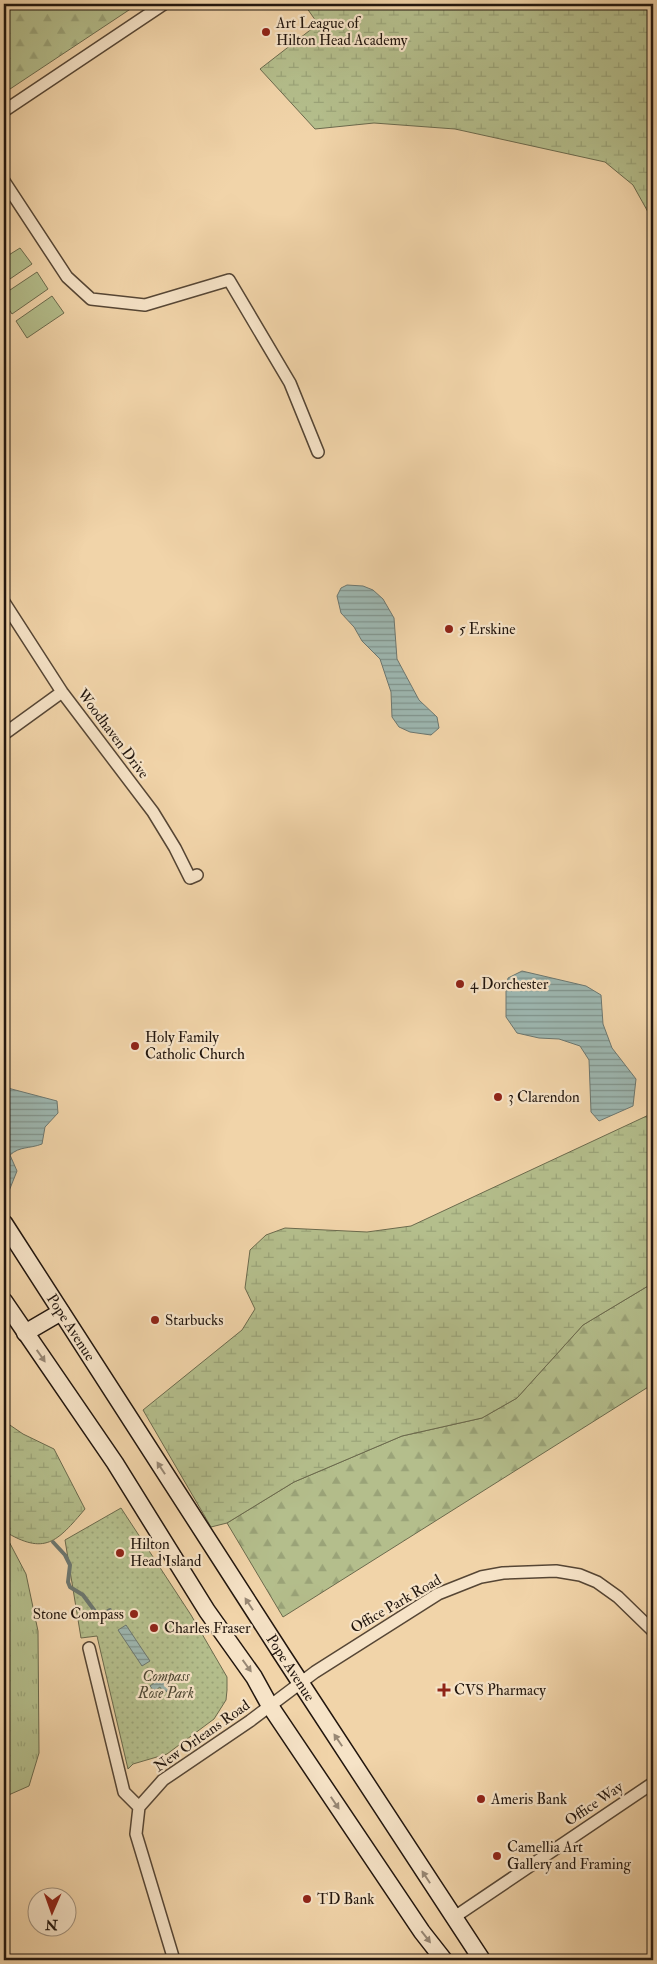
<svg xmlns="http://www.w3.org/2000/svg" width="657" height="1964" viewBox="0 0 657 1964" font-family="'IM FELL Double Pica',serif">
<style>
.grass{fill:url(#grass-tufts);stroke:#6b6a4d}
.forest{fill:url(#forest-firs);stroke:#6b6a4d}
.wetland{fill:url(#wetland-marsh);stroke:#6b6a4d}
.park{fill:url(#park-dots);stroke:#6b6a4d}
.pitch{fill:#b4be8c;stroke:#6b6a4d}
.water{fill:url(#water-rules);stroke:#6c7770}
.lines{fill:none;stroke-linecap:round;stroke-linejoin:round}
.stream{stroke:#6c7770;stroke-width:4}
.minor-casing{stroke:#564635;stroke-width:14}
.secondary-casing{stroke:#22160e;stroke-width:19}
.minor{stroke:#f6e3c7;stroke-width:11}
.secondary{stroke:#f6e3c7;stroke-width:16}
.oneway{fill:#978774}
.poi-dot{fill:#8f2418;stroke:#f6e3c7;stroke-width:2}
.labels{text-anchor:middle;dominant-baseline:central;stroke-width:4.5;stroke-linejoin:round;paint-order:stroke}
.poi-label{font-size:15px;fill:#22160e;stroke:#f6e3c7;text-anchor:start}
.street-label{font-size:15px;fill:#22160e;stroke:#f6e3c7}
.park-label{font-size:15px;font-style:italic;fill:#4e4834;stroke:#f6e3c7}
</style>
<defs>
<pattern id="grass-tufts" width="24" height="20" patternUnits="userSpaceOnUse" patternTransform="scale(1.25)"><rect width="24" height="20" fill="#b4be8c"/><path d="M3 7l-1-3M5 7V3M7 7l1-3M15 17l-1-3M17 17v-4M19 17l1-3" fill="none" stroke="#9aa378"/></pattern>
<pattern id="forest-firs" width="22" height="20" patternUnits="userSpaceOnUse" patternTransform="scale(1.25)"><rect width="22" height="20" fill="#b4be8c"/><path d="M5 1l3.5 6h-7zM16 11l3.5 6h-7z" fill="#9aa378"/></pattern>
<pattern id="wetland-marsh" width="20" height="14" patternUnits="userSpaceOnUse" patternTransform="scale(1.25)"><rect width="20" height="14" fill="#b4be8c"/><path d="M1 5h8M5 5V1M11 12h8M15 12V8" fill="none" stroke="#9aa378"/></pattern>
<pattern id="park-dots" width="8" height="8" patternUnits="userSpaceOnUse" patternTransform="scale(1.25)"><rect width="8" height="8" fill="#b4be8c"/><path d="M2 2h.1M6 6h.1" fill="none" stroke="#9aa378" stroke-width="1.8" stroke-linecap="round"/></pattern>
<pattern id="water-rules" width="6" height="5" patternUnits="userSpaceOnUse" patternTransform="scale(1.25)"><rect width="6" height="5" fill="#9db7b1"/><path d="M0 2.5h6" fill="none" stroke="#80948e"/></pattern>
</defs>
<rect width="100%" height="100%" fill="#f1d4a9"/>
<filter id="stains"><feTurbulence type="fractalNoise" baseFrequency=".004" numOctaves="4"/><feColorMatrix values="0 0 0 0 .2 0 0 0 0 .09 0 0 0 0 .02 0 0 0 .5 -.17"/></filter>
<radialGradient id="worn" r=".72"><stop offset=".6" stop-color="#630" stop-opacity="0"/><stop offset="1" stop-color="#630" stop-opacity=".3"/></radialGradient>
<path class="grass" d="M 4,1532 L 26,1574 L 38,1631 L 39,1753 L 29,1786 L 4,1797 Z"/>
<path class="forest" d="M 4,4 L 138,4 L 4,93 Z
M 653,1283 L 653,1384 L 283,1617 L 227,1523 L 294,1482 L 402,1436 L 482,1418 L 517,1398 L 583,1325 Z"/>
<path class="wetland" d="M 304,4 L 653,4 L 653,221 L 633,185 L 605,162 L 455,129 L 374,123 L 315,129 L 260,69 L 318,24 Z
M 653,1113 L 653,1283 L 583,1325 L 517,1398 L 482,1418 L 402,1436 L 294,1482 L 227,1523 L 211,1527 L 143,1410 L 242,1330 L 255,1309 L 245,1288 L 250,1250 L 266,1235 L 285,1228 L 367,1232 L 411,1226 Z
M 4,1421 L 23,1434 L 54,1449 L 85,1509 C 57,1542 45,1556 4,1531 Z"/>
<path class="park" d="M 121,1508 L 191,1615 L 227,1677 L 227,1690 L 226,1700 L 214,1719 L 167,1754 L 133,1764 L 128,1769 L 97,1636 L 81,1638 L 65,1540 Z"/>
<path class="pitch" d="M 20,248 L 32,264 L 4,283 L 4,258 Z
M 37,272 L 48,289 L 12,314 L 4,302 L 4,294 Z
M 52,296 L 64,313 L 27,338 L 16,321 Z"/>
<path class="water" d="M 347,585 L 363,586 L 373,590 L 383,599 L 394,618 L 397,659 L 419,700 L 437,717 L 439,728 L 431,735 L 410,732 L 399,727 L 392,717 L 391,692 L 380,659 L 362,641 L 354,627 L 341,613 L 337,596 L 341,588 Z
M 522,971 L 586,986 L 601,995 L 603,1024 L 612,1048 L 636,1079 L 633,1106 L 599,1121 L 591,1112 L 589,1060 L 580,1046 L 559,1039 L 539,1038 L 517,1033 L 506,1017 L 506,991 L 508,978 Z
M 4,1087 L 57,1101 L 58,1113 L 45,1127 L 42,1144 C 29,1149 20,1146 10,1155 L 17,1171 L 7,1196 L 4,1191 Z
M 126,1625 L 150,1661 L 142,1666 L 118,1630 Z
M 166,1672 L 172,1680 L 170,1682 L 173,1687 L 164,1693 L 160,1687 L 154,1691 L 150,1686 L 154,1683 L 151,1678 L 156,1674 L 158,1677 Z"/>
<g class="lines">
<path class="stream" d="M 53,1542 L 65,1555 L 70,1565 L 68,1582 L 70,1587 L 83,1595 L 97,1614 L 105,1613 L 110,1610"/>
<g class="minor-casing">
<path id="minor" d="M 4,111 L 164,4
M 4,181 L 67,277 L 91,299 L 145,305 L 229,280 L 290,383 L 318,452
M 4,602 L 62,692 L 153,812 L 175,848 L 190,878 L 197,875
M 4,734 L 62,692
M 89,1648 L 124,1792 L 139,1807
M 453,1918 L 653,1783
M 174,1960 L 136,1834 L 139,1807 L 163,1780 L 250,1721 L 315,1672 L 438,1594 L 481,1577 L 503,1573 L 556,1571 L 580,1575 L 597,1582 L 618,1597 L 653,1631"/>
</g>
<g class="secondary-casing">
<g id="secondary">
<path id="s1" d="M 4,1223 L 283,1656 L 482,1960"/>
<path d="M 4,1301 L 115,1463 L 207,1611 L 254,1677 L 270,1706 L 422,1932 L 444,1960"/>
<path d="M 25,1333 L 61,1312"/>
</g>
</g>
<use href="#minor" class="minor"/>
<use href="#secondary" class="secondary"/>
</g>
<defs><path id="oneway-solid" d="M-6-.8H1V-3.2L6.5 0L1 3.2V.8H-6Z" transform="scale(1.25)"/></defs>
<g class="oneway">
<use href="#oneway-solid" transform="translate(41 1356) rotate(55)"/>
<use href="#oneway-solid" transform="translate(161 1468) rotate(-123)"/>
<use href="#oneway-solid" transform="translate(249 1604) rotate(-123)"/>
<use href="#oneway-solid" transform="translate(247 1666) rotate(54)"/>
<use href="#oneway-solid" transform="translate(338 1740) rotate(-124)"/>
<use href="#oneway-solid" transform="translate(335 1803) rotate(56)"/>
<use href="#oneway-solid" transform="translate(426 1877) rotate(-123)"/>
<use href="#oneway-solid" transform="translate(426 1937) rotate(52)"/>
</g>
<g class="poi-dot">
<circle cx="266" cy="32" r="5"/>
<circle cx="449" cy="629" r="5"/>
<circle cx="460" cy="984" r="5"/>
<circle cx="135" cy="1046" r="5"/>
<circle cx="498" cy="1097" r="5"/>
<circle cx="155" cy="1320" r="5"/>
<circle cx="120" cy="1553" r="5"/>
<circle cx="134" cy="1614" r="5"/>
<circle cx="154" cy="1628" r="5"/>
<path d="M441.5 1682.5h5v5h5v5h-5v5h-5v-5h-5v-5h5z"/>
<circle cx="481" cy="1799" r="5"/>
<circle cx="497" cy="1856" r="5"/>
<circle cx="307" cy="1899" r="5"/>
</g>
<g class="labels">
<g class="poi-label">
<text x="276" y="23">Art League of<tspan x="276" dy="17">Hilton Head Academy</tspan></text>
<text x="459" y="629">5 Erskine</text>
<text x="470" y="984">4 Dorchester</text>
<text x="145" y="1037">Holy Family<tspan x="145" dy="17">Catholic Church</tspan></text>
<text x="508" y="1097">3 Clarendon</text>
<text x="165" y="1320">Starbucks</text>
<text x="130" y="1544">Hilton<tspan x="130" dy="17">Head Island</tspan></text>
<text x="124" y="1614" text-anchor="end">Stone Compass</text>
<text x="164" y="1628">Charles Fraser</text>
<text x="454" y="1690">CVS Pharmacy</text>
<text x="491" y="1799">Ameris Bank</text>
<text x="507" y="1847">Camellia Art<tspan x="507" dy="17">Gallery and Framing</tspan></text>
<text x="317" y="1899">TD Bank</text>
</g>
<g class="street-label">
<text transform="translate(113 734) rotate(53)">Woodhaven Drive</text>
<text stroke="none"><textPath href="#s1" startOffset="124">Pope Avenue</textPath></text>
<text transform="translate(396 1604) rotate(-30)">Office Park Road</text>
<text stroke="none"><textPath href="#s1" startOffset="529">Pope Avenue</textPath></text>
<text transform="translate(202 1736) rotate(-35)">New Orleans Road</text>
<text transform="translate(594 1804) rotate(-34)">Office Way</text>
</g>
<g class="park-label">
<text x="166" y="1676">Compass<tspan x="166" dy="17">Rose Park</tspan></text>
</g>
</g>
<rect width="657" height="1964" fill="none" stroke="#f1d4a9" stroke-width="20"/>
<rect x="5" y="5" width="647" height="1954" fill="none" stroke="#22160e" stroke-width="2.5"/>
<rect x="10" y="10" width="637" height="1944" fill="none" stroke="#22160e"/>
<g transform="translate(52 1912) rotate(182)"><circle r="24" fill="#f6e3c7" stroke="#a1917d"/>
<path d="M0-4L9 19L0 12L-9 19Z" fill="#8f2418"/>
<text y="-8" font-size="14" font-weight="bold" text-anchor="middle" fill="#22160e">N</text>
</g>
<rect width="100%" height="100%" filter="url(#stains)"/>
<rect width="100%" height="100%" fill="url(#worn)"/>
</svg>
